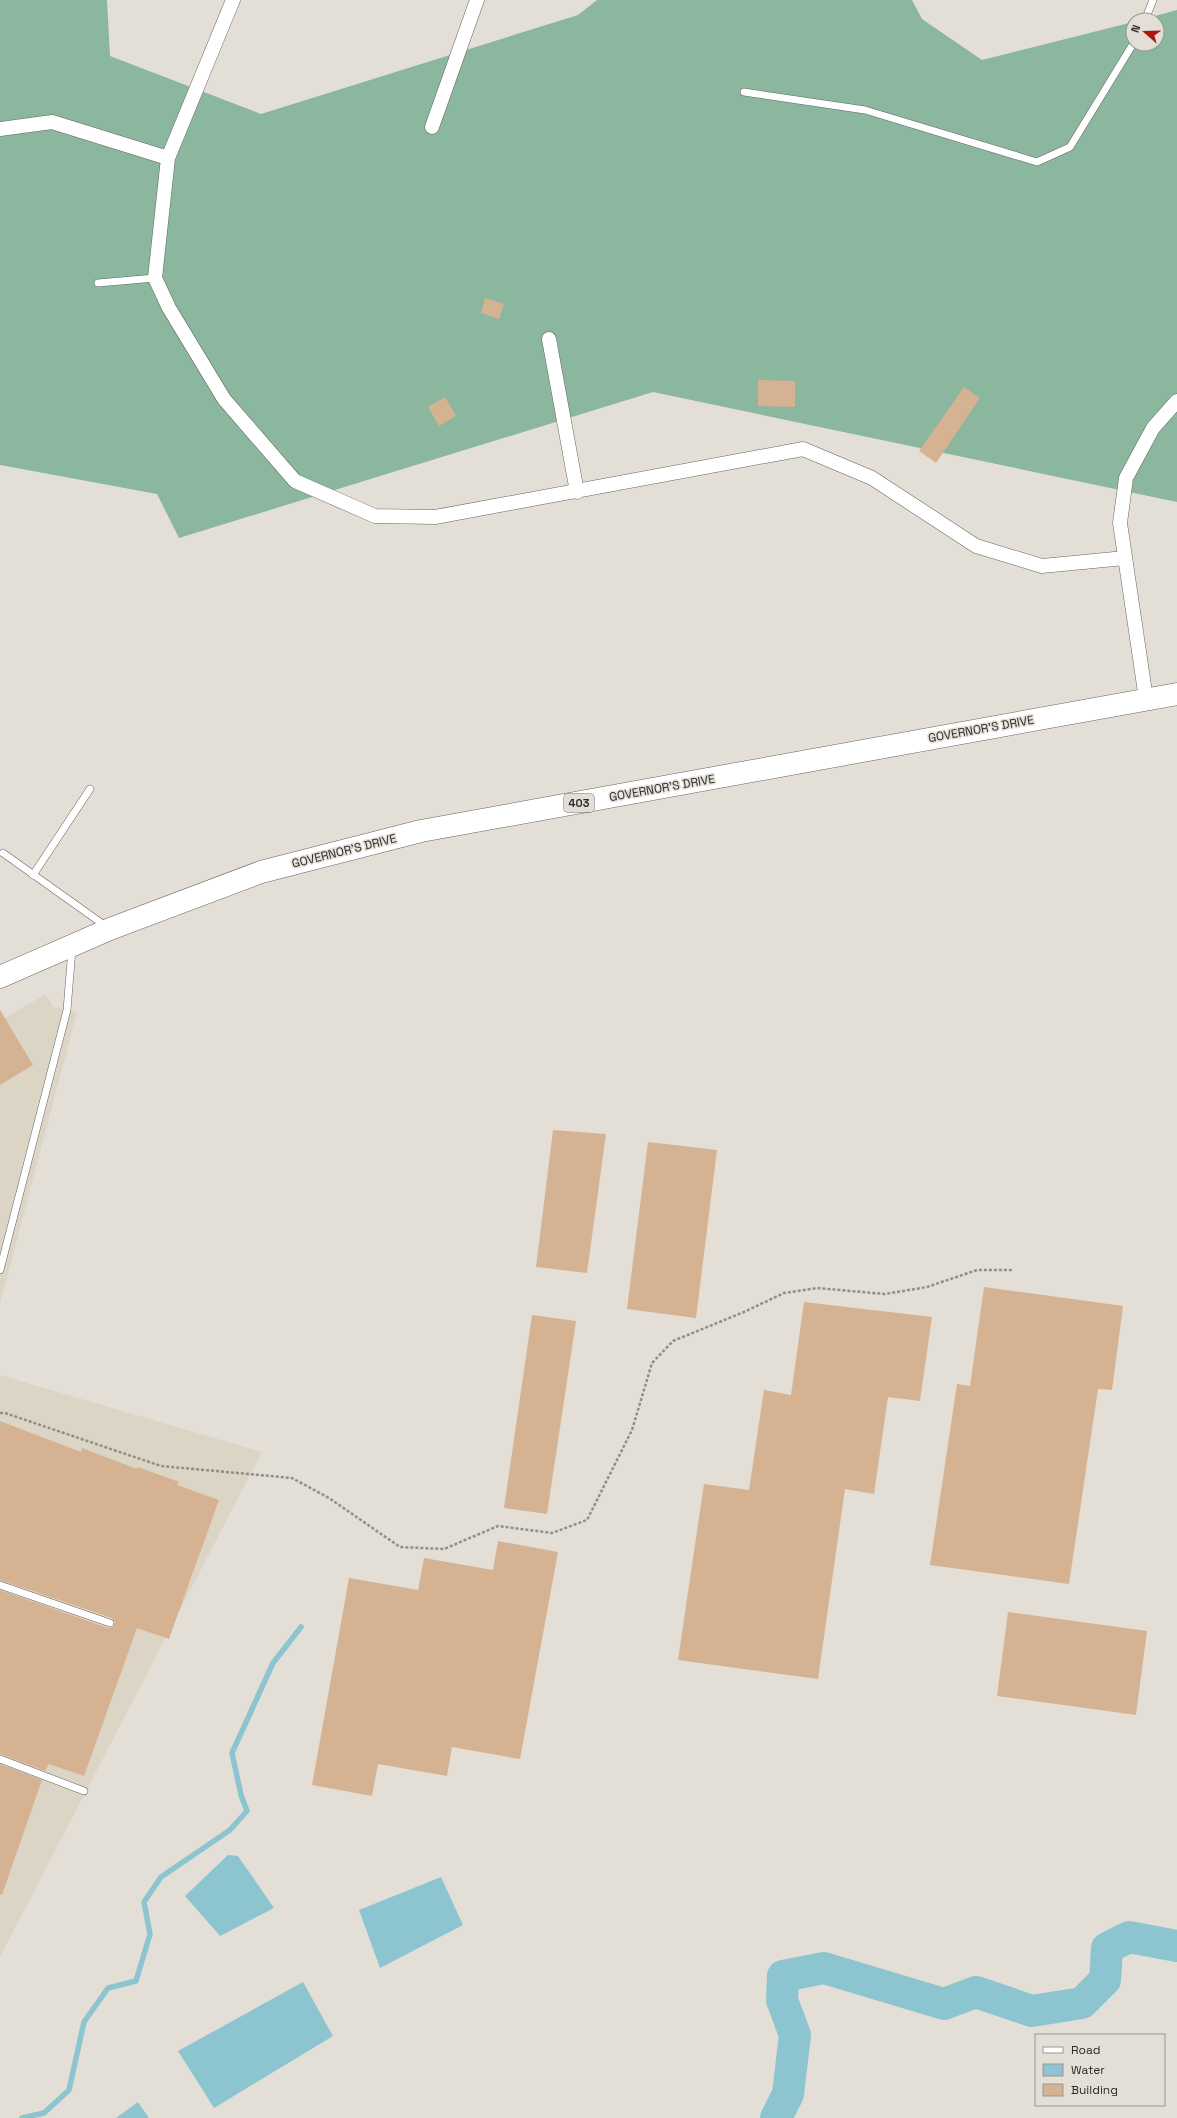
<svg xmlns="http://www.w3.org/2000/svg" width="1177" height="2118" viewBox="0 0 1177 2118" font-family="'Space Grotesk',sans-serif">
<style>
.built{fill:#dcd5c6}
.forest{fill:#8ab79e}
.water{fill:#8cc5d0}
.lines{fill:none;stroke-linecap:round;stroke-linejoin:round}
.stream{stroke:#8cc5d0;stroke-width:5.5}
.river{stroke:#8cc5d0;stroke-width:32}
.building{fill:#d5b291}
.service-casing{stroke:#67645d;stroke-width:8}
.minor-casing{stroke:#67645d;stroke-width:15}
.primary-casing{stroke:#67645d;stroke-width:23}
.path{stroke:#918e89;stroke-width:2.5;stroke-dasharray:3 2;stroke-linecap:butt}
.service{stroke:#fff;stroke-width:7}
.minor{stroke:#fff;stroke-width:14}
.primary{stroke:#fff;stroke-width:22}
.labels{text-anchor:middle;dominant-baseline:central;stroke-width:3;stroke-linejoin:round;paint-order:stroke}
.shield{fill:#e3dfd7;stroke:#64615c;stroke-width:1}
.shield-label{font-size:11px;font-weight:bold;fill:#2d2b28}
.street-label{font-size:12px;fill:#2d2b28;stroke:#e3dfd7}
</style>
<rect width="100%" height="100%" fill="#e3dfd7"/>
<path class="built" d="M 46,994 L 53,1007 L 77,1012 L 0,1304 L 0,1021 Z
M 0,1375 L 262,1452 L 0,1957 Z"/>
<path class="forest" d="M 0,0 L 107,0 L 110,56 L 261,114 L 578,15 L 597,0 L 912,0 L 922,19 L 982,60 L 1133,22 L 1133,44 L 1157,44 L 1157,20 L 1140,20 L 1177,10 L 1177,502 L 653,392 L 179,538 L 157,494 L 0,465 Z"/>
<path class="water" d="M 228,1855 L 238,1856 L 274,1908 L 220,1936 L 185,1896 Z
M 441,1877 L 463,1925 L 380,1968 L 359,1910 Z
M 303,1982 L 333,2036 L 214,2108 L 178,2051 Z
M 138,2102 L 149,2118 L 116,2118 Z"/>
<g class="lines">
<path class="stream" d="M 22,2118 L 44,2113 L 69,2090 L 84,2022 L 108,1988 L 136,1981 L 150,1934 L 144,1902 L 161,1877 L 230,1830 L 247,1811 L 241,1795 L 232,1753 L 273,1663 L 301,1627"/>
<path class="river" d="M 776,2118 L 788,2094 L 795,2035 L 782,2000 L 783,1976 L 824,1968 L 944,2004 L 976,1992 L 1032,2011 L 1082,2003 L 1105,1980 L 1107,1948 L 1129,1937 L 1177,1946"/>
</g>
<path class="building" d="M 485,298 L 504,304 L 499,319 L 481,313 Z
M 758,380 L 795,381 L 795,407 L 758,406 Z
M 964,387 L 980,398 L 936,463 L 919,451 Z
M 445,397 L 456,416 L 439,426 L 428,407 Z
M 0,1010 L 33,1065 L 0,1085 Z
M 553,1130 L 606,1134 L 587,1273 L 536,1267 Z
M 648,1142 L 717,1150 L 696,1318 L 627,1309 Z
M 984,1287 L 1123,1306 L 1112,1390 L 1098,1389 L 1069,1584 L 930,1565 L 957,1384 L 970,1386 Z
M 804,1302 L 932,1317 L 920,1401 L 888,1397 L 874,1494 L 845,1489 L 818,1679 L 678,1660 L 704,1484 L 749,1490 L 764,1390 L 791,1395 Z
M 532,1315 L 576,1321 L 547,1514 L 504,1508 Z
M 0,1421 L 81,1452 L 82,1448 L 137,1469 L 138,1467 L 179,1482 L 177,1485 L 219,1500 L 169,1639 L 137,1628 L 84,1776 L 49,1764 L 45,1771 L 0,1754 L 0,1590 L 108,1628 L 113,1627 L 115,1622 L 112,1618 L 0,1580 Z
M 498,1541 L 558,1552 L 520,1759 L 452,1747 L 447,1776 L 378,1764 L 372,1796 L 312,1785 L 349,1578 L 418,1590 L 424,1558 L 493,1570 Z
M 1008,1612 L 1147,1631 L 1136,1715 L 997,1696 Z
M 0,1764 L 42,1780 L 2,1895 L 0,1894 Z"/>
<g class="lines">
<g class="service-casing">
<path id="service" d="M 1145,20 L 1153,0
M 744,92 L 865,110 L 1037,162 L 1070,147 L 1133,44
M 98,283 L 155,278
M 3,853 L 107,927
M 33,875 L 90,789
M 0,1270 L 67,1010 L 72,949
M 0,1585 L 110,1623
M 0,1759 L 84,1791"/>
</g>
<g class="minor-casing">
<path id="minor" d="M 233,0 L 168,158 L 155,278 L 169,308 L 224,399 L 295,481 L 375,516 L 435,517 L 803,449 L 872,478 L 976,546 L 1042,566 L 1125,558
M 432,127 L 477,0
M 0,129 L 52,122 L 168,158
M 549,339 L 577,492
M 1146,699 L 1120,523 L 1126,478 L 1153,428 L 1177,401"/>
</g>
<g class="primary-casing">
<path id="primary" d="M 0,977 L 110,929 L 261,872 L 421,831 L 1177,694"/>
</g>
<path class="path" d="M 0,1413 L 5,1413 L 161,1466 L 292,1478 L 329,1498 L 400,1547 L 444,1549 L 498,1526 L 552,1533 L 587,1520 L 632,1430 L 652,1363 L 673,1341 L 744,1312 L 784,1293 L 817,1288 L 885,1294 L 927,1287 L 977,1270 L 1012,1270"/>
<use href="#service" class="service"/>
<use href="#minor" class="minor"/>
<use href="#primary" class="primary"/>
</g>
<g class="labels">
<rect class="shield" x="564" y="794" width="30" height="18" rx="3"/>
<g class="shield-label">
<text x="579" y="803">403</text>
</g>
<g class="street-label">
<text transform="translate(981 729) rotate(-10)">GOVERNOR'S DRIVE</text>
<text transform="translate(662 788) rotate(-10)">GOVERNOR'S DRIVE</text>
<text transform="translate(344 851) rotate(-14)">GOVERNOR'S DRIVE</text>
</g>
</g>
<rect x="1035" y="2034" width="130" height="72" fill="#e3dfd7" stroke="#9a9791"/>
<rect x="1043" y="2047" width="20" height="6" fill="#ffffff" stroke="#9a9791"/>
<text x="1071" y="2054" font-size="12" fill="#2d2b28">Road</text>
<rect x="1043" y="2064" width="20" height="12" fill="#8cc5d0" stroke="#9a9791"/>
<text x="1071" y="2074" font-size="12" fill="#2d2b28">Water</text>
<rect x="1043" y="2084" width="20" height="12" fill="#d5b291" stroke="#9a9791"/>
<text x="1071" y="2094" font-size="12" fill="#2d2b28">Building</text>
<g transform="translate(1145 32) rotate(290)"><circle r="19" fill="#e3dfd7" stroke="#9a9791"/>
<path d="M0-3L7 15L0 10L-7 15Z" fill="#aa1810"/>
<text y="-6" font-size="11" font-weight="bold" text-anchor="middle" fill="#2d2b28">N</text>
</g>
</svg>
